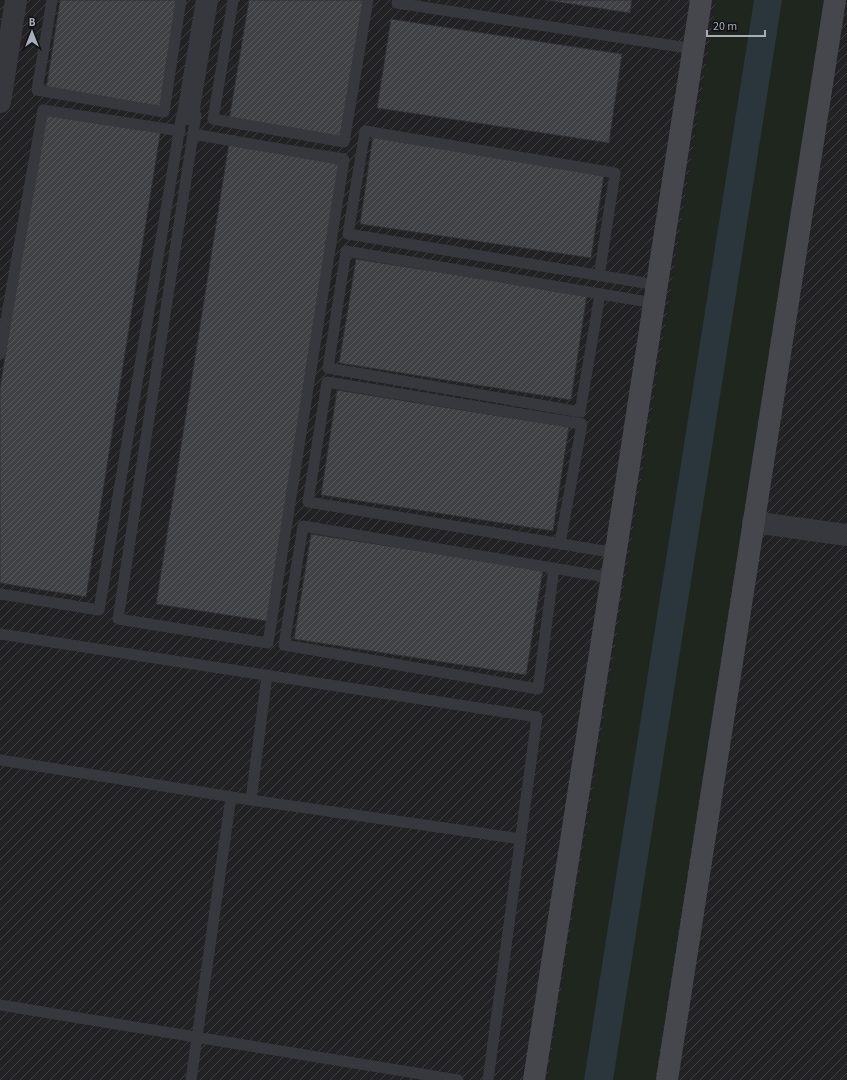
<svg xmlns="http://www.w3.org/2000/svg" width="847" height="1080" viewBox="0 0 847 1080" font-family="'Source Sans 3',sans-serif">
<style>
.industrial{fill:url(#industrial-furrows)}
.green{fill:#1e261e}
.water{fill:#2b363c}
.building{fill:url(#building-hatch);stroke:#303034}
.lines{fill:none;stroke-linecap:round;stroke-linejoin:round}
.lane{stroke:#37383d;stroke-width:11}
.street{stroke:#37383d;stroke-width:22}
.secondary{stroke:#45474d;stroke-width:22}
</style>
<defs>
<pattern id="industrial-furrows" width="10" height="10" patternUnits="userSpaceOnUse"><rect width="10" height="10" fill="#222225"/><path d="M-1 1l2-2M0 10L10 0M9 11l2-2" fill="none" stroke="#3f4043"/></pattern>
<pattern id="building-hatch" width="6" height="6" patternUnits="userSpaceOnUse"><rect width="6" height="6" fill="#404145"/><path d="M-1 1l2-2M0 6l6-6M5 7l2-2" fill="none" stroke="#595a5e"/></pattern>
</defs>
<rect width="100%" height="100%" fill="#161618"/>
<path class="industrial" d="M 0,0 L 847,0 L 847,1080 L 0,1080 Z"/>
<path class="green" d="M 716,0 L 824,0 L 655,1080 L 547,1080 Z"/>
<path class="water" d="M 754,0 L 782,0 L 613,1080 L 584,1080 Z"/>
<path class="building" d="M 60,0 L 177,0 L 160,108 L 46,90 Z
M 249,0 L 365,0 L 343,138 L 229,120 Z
M 545,0 L 632,0 L 630,13 Z
M 391,19 L 622,54 L 609,143 L 377,108 Z
M 44,111 L 161,129 L 86,597 L 0,583 L 0,388 Z
M 373,135 L 605,169 L 591,258 L 360,224 Z
M 230,136 L 347,154 L 272,622 L 156,604 Z
M 356,259 L 587,295 L 571,400 L 339,363 Z
M 337,390 L 569,427 L 553,531 L 321,495 Z
M 311,534 L 543,570 L 526,675 L 294,639 Z"/>
<g class="lines">
<path class="lane" d="M 52,0 L 37,90 L 164,112 L 181,0
M 233,0 L 213,119 L 344,142 L 368,0
M 397,3 L 694,49
M 599,276 L 615,173 L 365,131 L 348,234 L 657,285
M 600,294 L 580,412 L 328,368 L 346,251 L 654,303
M 0,354 L 43,110 L 180,131
M 560,543 L 582,424 L 327,382 L 308,502 L 616,553
M 554,568 L 538,689 L 284,645 L 303,526 L 612,578
M 0,594 L 99,610 L 182,114 L 196,115 L 193,134 L 118,619 L 268,643 L 344,160 L 193,134
M 0,634 L 537,717 L 488,1080
M 267,675 L 251,800 L 521,839
M 0,760 L 251,800
M 0,1005 L 458,1080
M 191,1080 L 231,797"/>
<path class="street" d="M 0,102 L 16,0
M 188,114 L 207,0
M 753,522 L 847,535"/>
<path class="secondary" d="M 534,1080 L 701,0
M 667,1080 L 835,0"/>
</g>
<g transform="translate(32 32)" stroke="#111113" stroke-width="3" paint-order="stroke">
<path d="M0-3L7 15L0 10L-7 15Z" fill="#a7aeb9"/>
<text y="-6" font-size="11" font-weight="bold" text-anchor="middle" fill="#a7aeb9">B</text>
</g>
<path d="M707 30v6h58v-6" fill="none" stroke="#a7aeb9" stroke-width="2"/>
<text x="713" y="30" font-size="12" fill="#a7aeb9" stroke="#111113" stroke-width="3" paint-order="stroke">20 m</text>
</svg>
